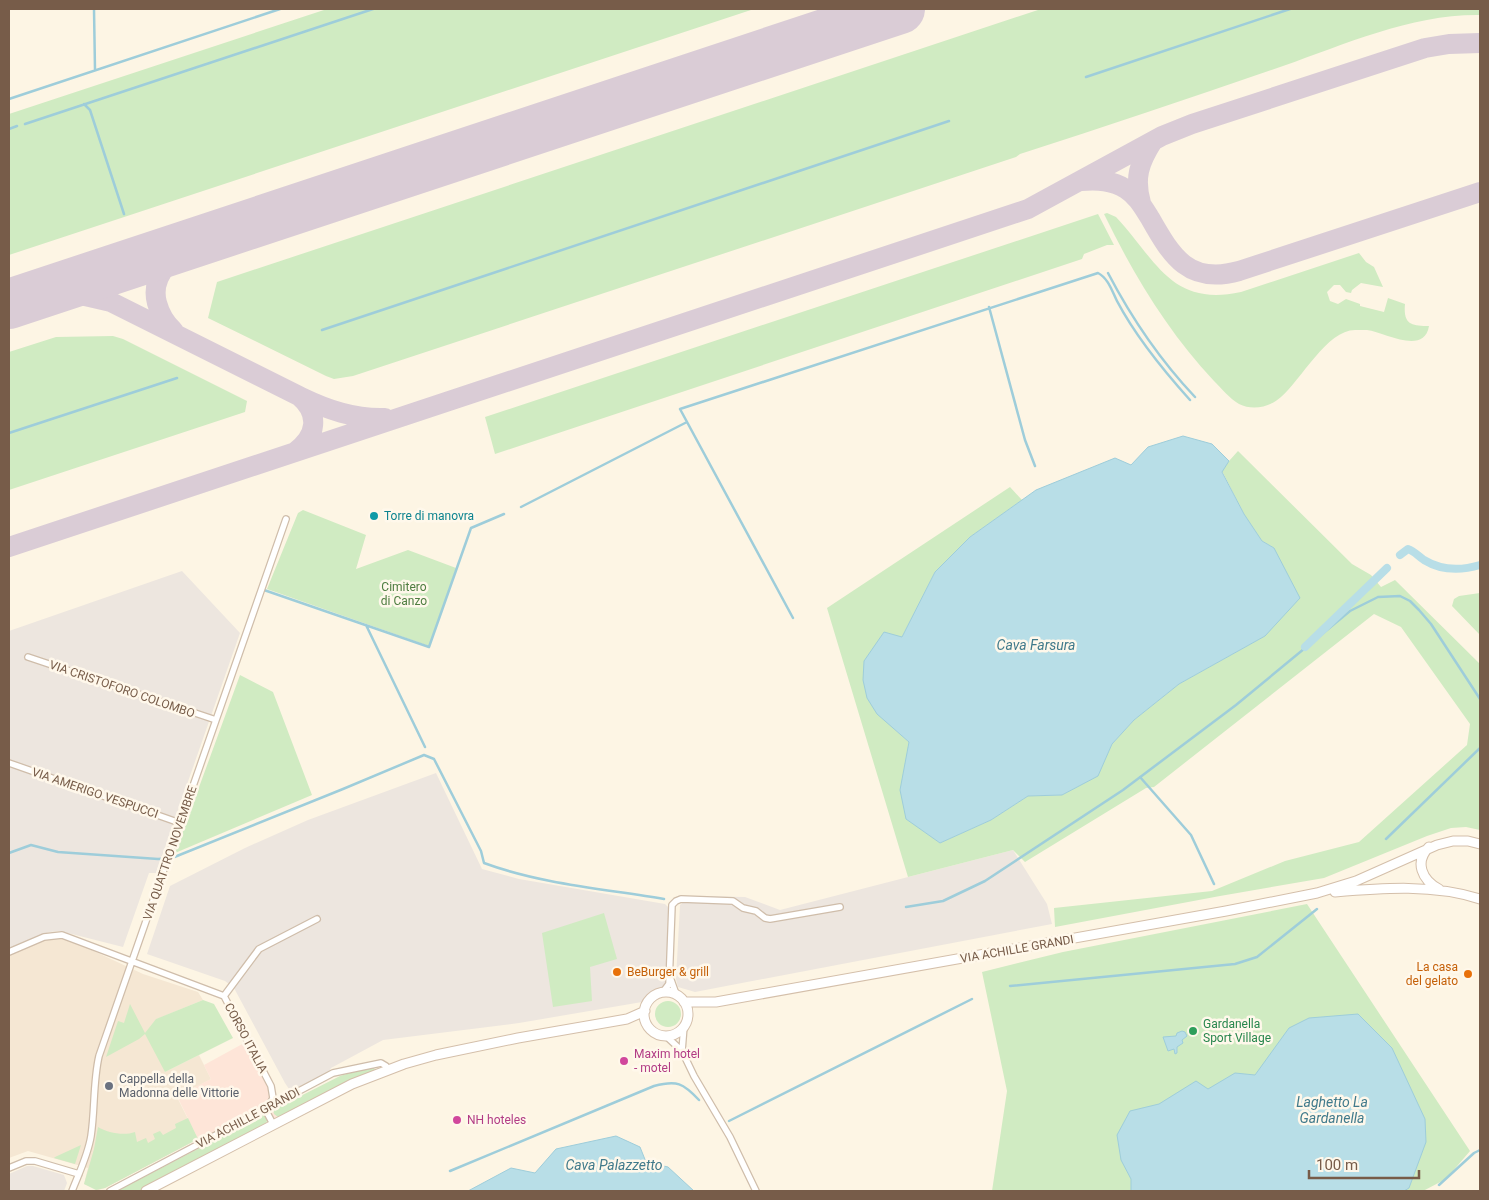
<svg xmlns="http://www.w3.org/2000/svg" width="1489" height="1200" viewBox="0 0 1489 1200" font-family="Roboto,sans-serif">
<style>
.residential{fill:#f5e7d3}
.commercial{fill:#fee5d8}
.industrial{fill:#ede6df}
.green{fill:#d0ebc2}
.water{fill:#b8dee7;stroke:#9ecdda}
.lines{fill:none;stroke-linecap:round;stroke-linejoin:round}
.stream{stroke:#9ecdda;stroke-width:2.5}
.canal{stroke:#b8dee7;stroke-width:8}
.taxiway{stroke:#daccd6;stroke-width:20}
.runway{stroke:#daccd6;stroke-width:50}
.street-casing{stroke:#cfbdaa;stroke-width:8}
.secondary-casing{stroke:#d4bfaa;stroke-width:11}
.street{stroke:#fff;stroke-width:5.5}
.secondary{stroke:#fff;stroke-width:9}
.culture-dot{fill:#0f9aa8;stroke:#fff8eb;stroke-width:2}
.food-dot{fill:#e8710a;stroke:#fff8eb;stroke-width:2}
.leisure-dot{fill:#2e9e5b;stroke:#fff8eb;stroke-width:2}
.hotel-dot{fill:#d1479c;stroke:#fff8eb;stroke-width:2}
.worship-dot{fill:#6b7280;stroke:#fff8eb;stroke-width:2}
.labels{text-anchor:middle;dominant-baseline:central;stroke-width:5;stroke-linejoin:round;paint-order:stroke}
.culture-label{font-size:12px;fill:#0d838f;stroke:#fff8eb;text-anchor:start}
.park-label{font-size:12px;fill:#4e7d40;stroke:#fff8eb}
.street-label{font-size:12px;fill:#775c49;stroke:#fff8eb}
.food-label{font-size:12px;fill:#c56008;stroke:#fff8eb;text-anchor:end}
.leisure-label{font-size:12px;fill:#27864d;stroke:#fff8eb;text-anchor:start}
.hotel-label{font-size:12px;fill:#b23c85;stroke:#fff8eb;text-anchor:start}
.worship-label{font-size:12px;fill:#5b616d;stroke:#fff8eb;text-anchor:start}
.water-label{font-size:14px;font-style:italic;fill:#417a8b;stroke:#fff8eb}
</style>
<rect width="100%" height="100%" fill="#fdf5e4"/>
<path class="residential" d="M 56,937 L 68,939 L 143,974 L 198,992 L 203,1000 L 157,1019 L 165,1072 L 199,1055 L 211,1079 L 177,1097 L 198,1139 L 105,1188 L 98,1190 L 84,1184 L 88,1168 L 28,1151 L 9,1158 L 9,954 L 43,940 Z"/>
<path class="commercial" d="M 246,1042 L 285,1116 L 198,1139 L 177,1096 L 211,1079 L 204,1065 Z"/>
<path class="industrial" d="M 182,571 L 240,633 L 156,873 L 149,873 L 123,947 L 60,931 L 50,932 L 40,935 L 9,948 L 9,631 Z
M 436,773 L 482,869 L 519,879 L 665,904 L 668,907 L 667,980 L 662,988 L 648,994 L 642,1002 L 519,1023 L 383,1040 L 331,1068 L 329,1072 L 296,1088 L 289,1089 L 285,1083 L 234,988 L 225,981 L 147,954 L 170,886 L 245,848 L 308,820 Z
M 1013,850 L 1047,904 L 1052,924 L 695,992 L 678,987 L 676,979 L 680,905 L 690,896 L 745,897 L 780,910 Z
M 27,1166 L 33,1166 L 64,1175 L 67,1183 L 64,1191 L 9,1191 L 9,1174 Z"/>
<path class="green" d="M 327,9 L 754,9 L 9,255 L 9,114 Z
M 1041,9 L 1480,9 L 1480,15 C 1412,14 1346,44 1283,66 C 1196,96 1108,126 1020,154 L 1016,157 L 353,376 L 334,379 L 326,376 L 208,318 L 217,282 Z
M 1107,213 L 1116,217 C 1157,261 1171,307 1241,292 L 1359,253 L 1366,262 L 1374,267 L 1383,287 L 1361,283 L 1352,290 L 1351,293 L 1346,292 L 1340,285 L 1334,285 L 1327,292 L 1330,301 L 1338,304 L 1346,299 L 1360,304 L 1360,306 L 1384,312 L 1388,298 L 1405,304 C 1403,325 1412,326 1429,326 C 1424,356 1384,332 1367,330 C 1363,330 1359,330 1355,330 C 1327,330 1301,380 1281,397 C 1270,407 1253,411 1239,404 C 1230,399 1221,388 1214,381 C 1168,332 1133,274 1104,214 Z
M 1098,214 L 1114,245 L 1107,245 L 1084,254 L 1082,259 L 495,454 L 485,417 Z
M 113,336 L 123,339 L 247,401 L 245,412 L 9,490 L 9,352 L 56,337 Z
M 1238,451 L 1352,564 L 1371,575 L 1381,587 L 1395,580 L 1480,664 L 1480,830 L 1466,827 L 1451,828 L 1427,836 L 1324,878 L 1220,896 L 1055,927 L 1054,908 L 1212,891 L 1285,861 L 1359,842 L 1467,745 L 1470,724 L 1401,627 L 1374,614 L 1154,787 L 1146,788 L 1025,862 L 1013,850 L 908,877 L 827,608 L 1010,487 L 1022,500 L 970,537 L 935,572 L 902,637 L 893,728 L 909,742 L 906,765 L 906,818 L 940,843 L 991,820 L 1028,796 L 1062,795 L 1097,776 L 1112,744 L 1134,720 L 1179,684 L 1265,636 L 1274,548 L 1262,541 L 1244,514 L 1222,471 L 1229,461 Z
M 303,510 L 366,535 L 356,569 L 408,550 L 456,568 L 429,646 L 267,589 L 298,513 Z
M 1480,593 L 1480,635 L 1452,606 L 1454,599 L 1459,596 Z
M 240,675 L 273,692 L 312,795 L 175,853 Z
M 1307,904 L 1470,1151 L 1446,1179 L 1423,1191 L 992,1191 L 1007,1091 L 982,972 L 1063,952 Z
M 604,913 L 617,959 L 590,967 L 592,1001 L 553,1007 L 542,933 Z
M 203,1000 L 214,1004 L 233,1038 L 165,1072 L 145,1034 L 139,1039 L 106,1057 L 118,1021 L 124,1023 L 130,1004 L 145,1033 L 156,1019 Z
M655 1014a13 13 0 1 1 26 0a13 13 0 1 1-26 0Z
M 373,1066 L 375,1070 L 353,1079 L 278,1117 L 274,1114 L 273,1110 L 340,1076 Z
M 263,1115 L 268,1119 L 266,1123 L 139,1191 L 117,1191 Z
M 188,1118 L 198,1139 L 105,1188 L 96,1190 L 84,1184 L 94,1149 L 98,1127 C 108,1133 124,1136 135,1132 L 137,1142 L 146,1138 L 148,1143 L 155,1139 L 153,1134 L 160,1131 L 163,1135 L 176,1128 L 175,1124 Z
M 81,1145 L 75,1164 L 54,1158 L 55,1157 Z"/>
<path class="water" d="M 1183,436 L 1212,444 L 1229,461 L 1222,472 L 1244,514 L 1262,541 L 1274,548 L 1300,598 L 1265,636 L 1179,684 L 1134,720 L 1112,744 L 1098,776 L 1062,795 L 1028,796 L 991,820 L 940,843 L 906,819 L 900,790 L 909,742 L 877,714 L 867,698 L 863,680 L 864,661 L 884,632 L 902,637 L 935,572 L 970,537 L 1036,490 L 1115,458 L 1131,465 L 1148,447 Z
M 1358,1014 L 1392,1048 L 1425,1119 L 1426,1142 L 1409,1188 L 1404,1191 L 1131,1191 L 1131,1179 L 1121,1160 L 1117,1135 L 1130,1111 L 1159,1104 L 1196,1081 L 1208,1089 L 1235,1073 L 1255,1075 L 1289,1028 L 1309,1018 Z
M 1182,1031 L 1185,1032 L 1187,1036 L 1182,1040 L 1183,1043 L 1177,1047 L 1177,1053 L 1175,1054 L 1174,1049 L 1168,1051 L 1163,1037 L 1176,1036 L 1177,1033 Z
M 616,1136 L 640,1147 L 646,1162 L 668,1167 L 694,1191 L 468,1191 L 511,1168 L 535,1173 L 556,1149 Z"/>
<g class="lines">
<path class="stream" d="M 94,9 L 95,70
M 1086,77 L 1290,9
M 9,99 L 280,9
M 84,104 L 90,110 L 124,214
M 25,124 L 373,9
M 9,129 L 17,126
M 1108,273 C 1132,319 1160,360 1195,397
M 989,307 L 1025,440 L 1035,466
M 322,330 L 949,121
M 9,433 L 177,378
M 521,507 L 687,422
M 264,590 L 429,647 L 471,528 L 504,514
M 793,618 L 680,409 L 1098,273 C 1108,278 1112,291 1117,301 C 1136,337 1163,370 1190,400
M 366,625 L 425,747
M 1140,777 L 1191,835 L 1214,884
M 1386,839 L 1480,748
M 9,853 L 31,845 L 58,852 L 158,859 L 172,858 L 343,789 L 424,755 L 434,759 L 481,851 L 484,863 C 541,884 605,889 664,899
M 906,907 L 943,901 L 985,881 L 1123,790 L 1236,705 L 1350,611 L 1378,597 L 1400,596 L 1410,601 L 1419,610 L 1431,624 L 1480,699
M 1010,986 L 1235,964 L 1257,957 L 1317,909
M 729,1121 L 972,999
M 450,1171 L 654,1086 C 677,1080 683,1083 699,1100
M 1439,1185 L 1474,1153 L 1480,1150"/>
<path class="canal" d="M 1400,555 L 1408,549 C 1414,551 1418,556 1424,560 C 1442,571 1460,571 1480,565
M 1305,647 L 1387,568"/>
<path class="taxiway" d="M 889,12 L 897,9
M 1081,181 C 1097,180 1112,180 1126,189 C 1137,196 1143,207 1150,218 C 1172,257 1189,285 1239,271 L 1480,192
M 1141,203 C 1134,178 1139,163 1153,141
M 29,297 L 59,295 L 85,296 L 111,302 L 299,396 C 320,414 317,436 295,452
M 173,330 C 165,323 160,314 157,303 C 149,273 176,255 199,241
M 301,397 C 328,410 354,419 385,418
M 9,547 L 1028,209 L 1162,136 L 1192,124 L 1425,48 L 1449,44 L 1480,43"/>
<path class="runway" d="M 9,304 L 900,9"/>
<g class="street-casing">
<path id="street" d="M 28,657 L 216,720
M 9,763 L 180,823
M 9,952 L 44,937 L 62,935 L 224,996 L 271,1086 L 273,1098 L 268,1107
M 671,980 L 676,994
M 663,992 L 669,984 L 672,905 L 676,901 L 681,899 L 733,901 L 743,908 L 756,911 L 765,918 L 770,919 L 840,907
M 224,996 L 259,949 L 317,919
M 666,1036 L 682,1051 L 694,1076 L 730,1137 L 756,1191
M 682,1051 L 684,1026
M 265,1109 L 273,1124
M 9,1168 L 26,1161 L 35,1161 L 79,1174
M 72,1191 C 79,1173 88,1155 91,1136 C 95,1110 93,1082 99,1056 L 286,519
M 110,1191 L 333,1073 L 381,1063 L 386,1066 L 388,1070"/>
</g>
<g class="secondary-casing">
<path id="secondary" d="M 1429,847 C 1414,862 1422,880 1439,889
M 1335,892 C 1383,888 1434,884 1480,899
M644 1014a22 22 0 1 1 44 0a22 22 0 1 1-44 0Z
M 684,1002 L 716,1002 L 1226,911 L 1317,893 L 1356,881 L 1437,845 L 1453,841 L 1468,841 L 1480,844
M 146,1191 L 352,1084 L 404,1064 L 436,1055 L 518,1038 L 627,1019 L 645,1011"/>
</g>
<use href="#street" class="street"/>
<use href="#secondary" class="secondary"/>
</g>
<circle class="culture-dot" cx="374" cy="516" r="5"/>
<g class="food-dot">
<circle cx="617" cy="972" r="5"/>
<circle cx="1468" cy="974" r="5"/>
</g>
<circle class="leisure-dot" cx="1193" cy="1031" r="5"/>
<g class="hotel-dot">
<circle cx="624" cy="1061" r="5"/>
<circle cx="457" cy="1120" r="5"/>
</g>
<circle class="worship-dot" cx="109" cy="1086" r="5"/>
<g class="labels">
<g class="culture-label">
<text x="384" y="516">Torre di manovra</text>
</g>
<g class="park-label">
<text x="404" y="587">Cimitero<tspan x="404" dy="14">di Canzo</tspan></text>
</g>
<g class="street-label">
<text transform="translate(122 689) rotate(19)">VIA CRISTOFORO COLOMBO</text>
<text transform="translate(95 793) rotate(19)">VIA AMERIGO VESPUCCI</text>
<text transform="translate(170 853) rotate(-71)">VIA QUATTRO NOVEMBRE</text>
<text transform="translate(1017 949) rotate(-10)">VIA ACHILLE GRANDI</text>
<text transform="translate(246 1038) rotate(62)">CORSO ITALIA</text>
<text transform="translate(248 1118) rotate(-28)">VIA ACHILLE GRANDI</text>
</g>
<g class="food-label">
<text x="1458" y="967">La casa<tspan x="1458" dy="14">del gelato</tspan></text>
<text x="627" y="972" text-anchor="start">BeBurger &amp; grill</text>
</g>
<g class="leisure-label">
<text x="1203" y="1024">Gardanella<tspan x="1203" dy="14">Sport Village</tspan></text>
</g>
<g class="hotel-label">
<text x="634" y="1054">Maxim hotel<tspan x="634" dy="14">- motel</tspan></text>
<text x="467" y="1120">NH hoteles</text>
</g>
<g class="worship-label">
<text x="119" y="1079">Cappella della<tspan x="119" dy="14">Madonna delle Vittorie</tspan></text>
</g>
<g class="water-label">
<text x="1036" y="645">Cava Farsura</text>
<text x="1332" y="1102">Laghetto La<tspan x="1332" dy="16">Gardanella</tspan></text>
<text x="614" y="1165">Cava Palazzetto</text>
</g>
</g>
<rect width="1489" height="1200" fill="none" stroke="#775c49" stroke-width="20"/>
<path d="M1309 1170v8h110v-8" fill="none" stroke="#775c49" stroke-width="2.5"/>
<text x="1316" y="1170" font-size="15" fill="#775c49" stroke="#fff8eb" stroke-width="4" paint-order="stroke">100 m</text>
</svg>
